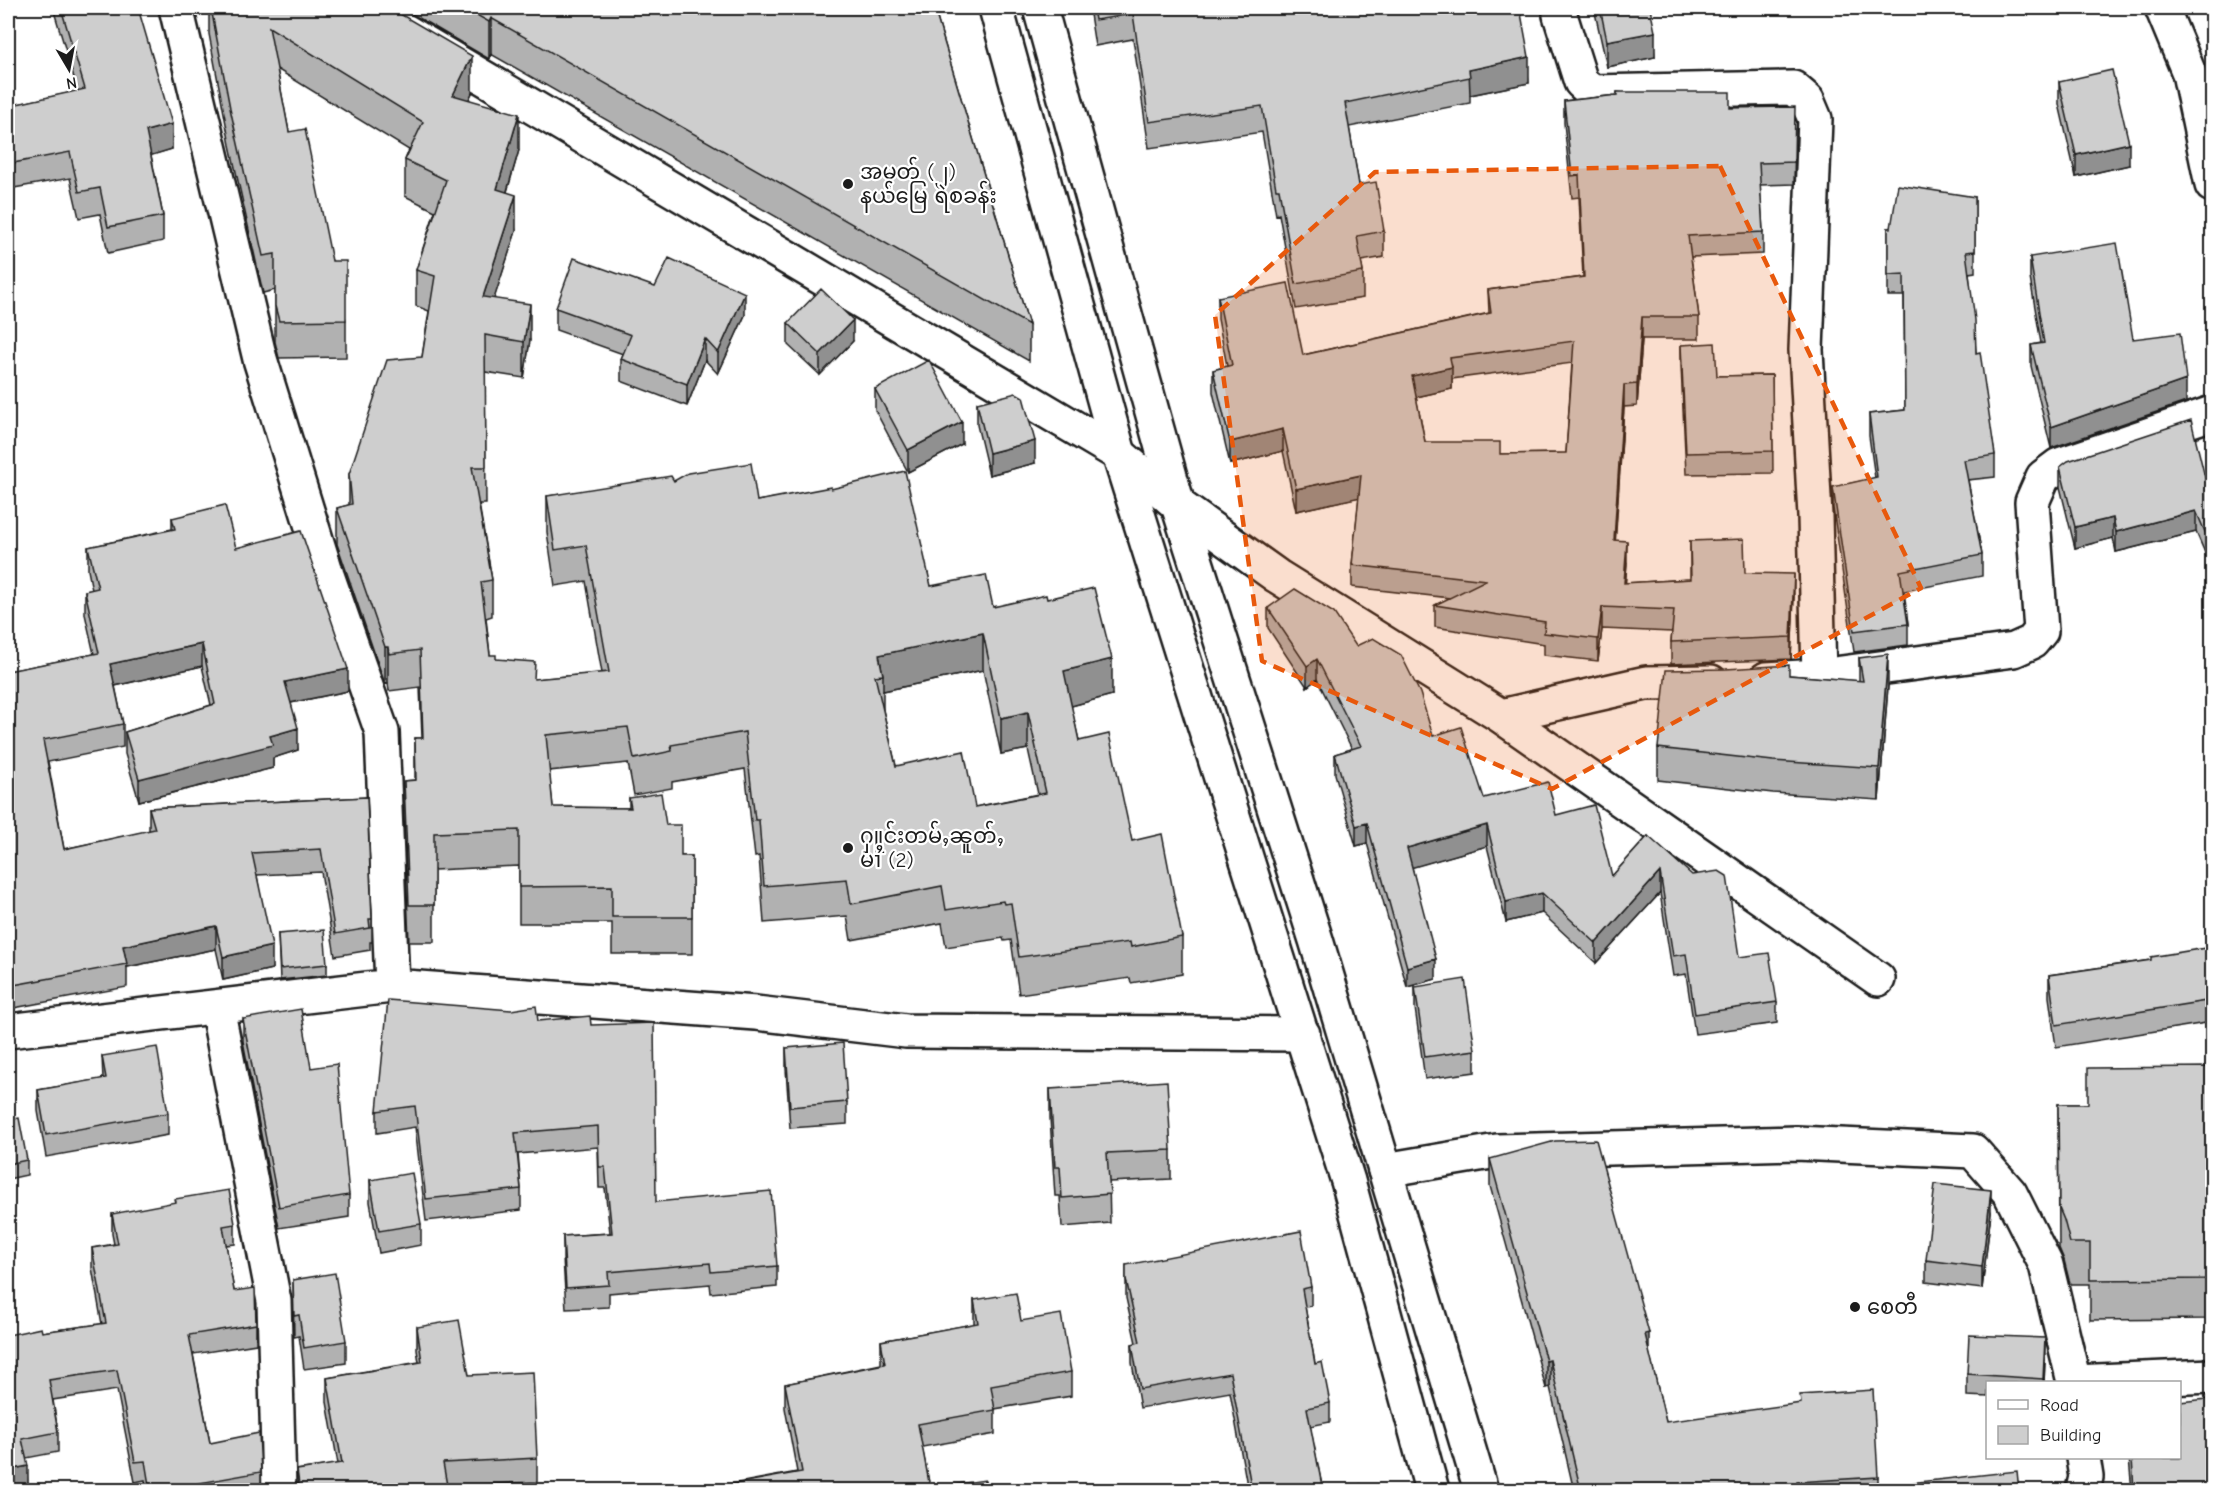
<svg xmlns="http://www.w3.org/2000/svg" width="2220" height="1498" viewBox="0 0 2220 1498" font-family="'Comic Neue','Noto Sans Myanmar',sans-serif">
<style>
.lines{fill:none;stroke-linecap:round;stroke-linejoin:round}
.street-casing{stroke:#1c1c1c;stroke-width:38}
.primary-casing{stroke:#1c1c1c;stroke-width:38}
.street{stroke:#fff;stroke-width:33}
.primary{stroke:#fff;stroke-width:33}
.wall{fill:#b1b1b1;stroke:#1c1c1c;stroke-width:1.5;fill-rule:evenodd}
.shaded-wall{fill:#909090;stroke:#1c1c1c;stroke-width:1.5}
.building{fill:#cecece;stroke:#1c1c1c;stroke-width:1.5;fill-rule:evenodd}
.marked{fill:#e8590c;fill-opacity:0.2;stroke:#e8590c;stroke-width:4.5;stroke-dasharray:12 8;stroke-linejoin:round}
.poi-dot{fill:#1c1c1c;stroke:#fff;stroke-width:2}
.labels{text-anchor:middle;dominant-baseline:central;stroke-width:4.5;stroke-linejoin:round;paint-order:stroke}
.poi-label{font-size:21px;fill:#1c1c1c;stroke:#fff;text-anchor:start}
</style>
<rect width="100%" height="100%" fill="#fff"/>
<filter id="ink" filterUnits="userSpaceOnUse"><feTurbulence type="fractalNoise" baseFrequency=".0167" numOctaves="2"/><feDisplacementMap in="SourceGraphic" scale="12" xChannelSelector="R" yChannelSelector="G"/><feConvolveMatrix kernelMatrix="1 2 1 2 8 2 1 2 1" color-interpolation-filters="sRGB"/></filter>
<g filter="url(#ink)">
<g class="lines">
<g class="street-casing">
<path id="street" d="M 176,8 L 260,359 L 327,575 L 382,732 L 392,986
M 366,8 L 1119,454 L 1178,505 L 1277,576 L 1501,716 L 1878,979
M 2162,8 L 2189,73 L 2212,185
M 1560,15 L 1581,82 L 1592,92 L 1793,88 L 1807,100 L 1815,119 L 1806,350 L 1815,516 L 1819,676
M 1766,679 L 1819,676 L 2014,650 L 2032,642 L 2041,631 L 2032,502 L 2043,477 L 2059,465 L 2212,413
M 1501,716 L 1646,683 L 1711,682
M 217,1007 L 274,1301 L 279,1490
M 8,1031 L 392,986 L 756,1013 L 906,1031 L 1303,1034
M 1385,1170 L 1497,1151 L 1796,1143 L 1973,1151 L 2010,1193 L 2046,1265 L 2074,1382
M 2074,1382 L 2212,1376
M 2083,1490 L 2086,1477 L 2083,1458"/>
</g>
<g class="primary-casing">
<path id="primary" d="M 996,8 L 1119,454 L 1348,1181 L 1432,1490
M 1040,8 L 1178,505 L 1316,940 L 1481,1490"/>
</g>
<use href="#street" class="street"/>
<use href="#primary" class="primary"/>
</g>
<path class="wall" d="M 53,8 L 138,8 L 172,149 L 151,155 L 163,216 L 163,241 L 108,253 L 100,214 L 79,218 L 70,178 L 8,189 L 8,106 L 78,91 Z
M 209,8 L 390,8 L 472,93 L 469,99 L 519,150 L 507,192 L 516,231 L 494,298 L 530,340 L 524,378 L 485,372 L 486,504 L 479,504 L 492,580 L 492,616 L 486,618 L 490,655 L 496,659 L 535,679 L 602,673 L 586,581 L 555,586 L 547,532 L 547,496 L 674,481 L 757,501 L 831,489 L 931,586 L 993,607 L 1047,599 L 1112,695 L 1071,706 L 1079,741 L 1182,937 L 1182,974 L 1131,983 L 1130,978 L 1019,994 L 1011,940 L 1004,941 L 1003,938 L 946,947 L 942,923 L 851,940 L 847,916 L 764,923 L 759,856 L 755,857 L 745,769 L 672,782 L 672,788 L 634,795 L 628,763 L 549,771 L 553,807 L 629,808 L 629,798 L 666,825 L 681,856 L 692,856 L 692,954 L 612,954 L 612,923 L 519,923 L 519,866 L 434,870 L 434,942 L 409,942 L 404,817 L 404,781 L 415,780 L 415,738 L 422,738 L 420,687 L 389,691 L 388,683 L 385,684 L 337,544 L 337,508 L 349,505 L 349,474 L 422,357 L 429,311 L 416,306 L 416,270 L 435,211 L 405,196 L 405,160 L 409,150 L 277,69 L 289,132 L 332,261 L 346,320 L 346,357 L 279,358 L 275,342 L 275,290 L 263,293 L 230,145 L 209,34 ZM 983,670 L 1001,754 L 1028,749 L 1038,794 L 975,807 L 896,766 L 883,710 L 883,691 Z
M 402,8 L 934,8 L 1029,325 L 1029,361 L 491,54 L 489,59 Z
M 1089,8 L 1520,8 L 1529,83 L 1470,95 L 1470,103 L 1349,127 L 1359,185 L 1384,231 L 1384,257 L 1361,261 L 1363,272 L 1363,298 L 1296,309 L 1279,214 L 1276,215 L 1262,132 L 1149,148 L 1133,39 L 1095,46 Z
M 1594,8 L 1650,8 L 1655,57 L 1607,67 Z
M 2059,82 L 2129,165 L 2076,177 L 2059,104 Z
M 1617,92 L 1730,108 L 1795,129 L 1794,184 L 1760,185 L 1763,232 L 1763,254 L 1691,257 L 1699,317 L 1699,339 L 1642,339 L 1637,406 L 1624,407 L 1615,540 L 1627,563 L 1625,583 L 1690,579 L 1690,541 L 1745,573 L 1794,596 L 1791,659 L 1671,664 L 1671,642 L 1672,632 L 1602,629 L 1598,661 L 1544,655 L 1544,644 L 1435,627 L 1435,605 L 1450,598 L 1352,587 L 1352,565 L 1359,497 L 1296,511 L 1283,451 L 1230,464 L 1213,392 L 1213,370 L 1227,366 L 1218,319 L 1218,297 L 1303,355 L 1489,313 L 1488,290 L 1583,277 L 1579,197 L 1572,198 L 1564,123 L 1564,101 L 1617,95 ZM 1572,363 L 1566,453 L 1500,454 L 1425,442 L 1416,397 L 1452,389 L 1452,379 Z
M 1975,197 L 1975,272 L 1969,273 L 1976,353 L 1995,455 L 1995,477 L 1968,480 L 1982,555 L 1982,576 L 1904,591 L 1908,624 L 1908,645 L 1854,652 L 1833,508 L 1833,487 L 1875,478 L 1869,436 L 1869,414 L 1905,410 L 1904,296 L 1888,296 L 1888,228 L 1891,228 Z
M 2030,257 L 2133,339 L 2186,402 L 2051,448 L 2031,366 L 2031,345 L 2041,343 L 2030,278 Z
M 655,287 L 745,315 L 718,374 L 705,360 L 687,406 L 621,381 L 621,359 L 623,354 L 556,330 L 556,308 Z
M 788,323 L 853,341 L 820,375 L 788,345 Z
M 1681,345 L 1717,376 L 1772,375 L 1773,473 L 1686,474 L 1681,366 Z
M 875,389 L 962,444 L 908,472 L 875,410 Z
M 977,403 L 1035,463 L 989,475 L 977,425 Z
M 2060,467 L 2211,502 L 2212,502 L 2212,569 L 2196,532 L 2116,552 L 2113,538 L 2075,548 L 2060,487 Z
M 172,518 L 236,548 L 348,691 L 291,703 L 298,750 L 273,758 L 273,768 L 139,801 L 125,754 L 125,732 L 211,705 L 202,666 L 115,686 L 123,724 L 123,747 L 48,762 L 64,849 L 149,831 L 149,808 L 367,797 L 372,919 L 372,942 L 370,942 L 370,950 L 335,956 L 321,872 L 257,875 L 272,969 L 223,980 L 216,949 L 127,967 L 127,987 L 8,1009 L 8,671 L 94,654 L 85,614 L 85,591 L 92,590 L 88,570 L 88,547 L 172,529 Z
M 1268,608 L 1356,646 L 1484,798 L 1556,815 L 1612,876 L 1648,836 L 1739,957 L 1777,1002 L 1777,1023 L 1695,1034 L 1686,974 L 1673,976 L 1660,893 L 1596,963 L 1542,913 L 1506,922 L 1487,846 L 1412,867 L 1436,979 L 1407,987 L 1367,843 L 1356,846 L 1335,774 L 1335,754 L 1352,749 L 1317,679 L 1307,687 L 1268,628 Z
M 1859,658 L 1888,686 L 1879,800 L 1773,793 L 1658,780 L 1658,748 L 1789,675 L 1859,681 Z
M 278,934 L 327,964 L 327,975 L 280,980 Z
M 2212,947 L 2212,1022 L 2056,1047 L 2049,997 L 2049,975 L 2151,960 Z
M 1415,987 L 1475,1050 L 1475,1072 L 1425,1079 L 1415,1008 Z
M 243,1019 L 311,1068 L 349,1195 L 349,1217 L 279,1228 L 243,1041 Z
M 538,1021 L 591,1025 L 656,1202 L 777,1266 L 777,1287 L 711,1293 L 710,1284 L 609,1293 L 609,1307 L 566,1309 L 563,1258 L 563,1236 L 610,1233 L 605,1188 L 599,1188 L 598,1147 L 518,1154 L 521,1189 L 521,1210 L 426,1221 L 415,1127 L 377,1133 L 377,1111 Z
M 786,1048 L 847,1102 L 847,1124 L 790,1128 L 786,1069 Z
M 102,1056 L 168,1113 L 168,1135 L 46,1157 L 38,1111 L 38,1090 L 103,1079 Z
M 2212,1067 L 2212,1319 L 2090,1320 L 2090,1284 L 2070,1284 L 2064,1260 L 2059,1248 L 2058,1104 L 2088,1104 Z
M 1050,1089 L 1171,1150 L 1171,1179 L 1109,1182 L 1110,1223 L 1062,1227 L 1060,1196 L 1055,1196 L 1050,1118 Z
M 8,1120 L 27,1160 L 27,1175 L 8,1179 Z
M 1490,1159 L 1649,1352 L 1666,1422 L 1878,1477 L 1878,1491 L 1574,1491 L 1550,1387 L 1546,1388 L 1490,1186 Z
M 370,1180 L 421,1224 L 421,1245 L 379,1253 L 370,1202 Z
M 1991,1212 L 1982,1289 L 1926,1282 L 1926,1260 Z
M 112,1214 L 235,1224 L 235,1244 L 226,1245 L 234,1291 L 256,1324 L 256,1344 L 193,1354 L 210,1443 L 261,1472 L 261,1491 L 146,1491 L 145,1480 L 135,1482 L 117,1390 L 53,1400 L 58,1432 L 58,1452 L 26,1458 L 28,1486 L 8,1490 L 42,1332 L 102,1324 L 92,1268 L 92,1248 L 114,1244 L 112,1234 Z
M 1126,1265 L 1311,1287 L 1311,1306 L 1305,1307 L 1315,1364 L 1330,1403 L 1330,1422 L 1310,1426 L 1323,1491 L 1248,1491 L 1230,1392 L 1140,1408 L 1132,1363 L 1132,1344 L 1136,1343 L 1126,1298 Z
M 293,1280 L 346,1341 L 346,1363 L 304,1369 L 299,1336 L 294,1337 Z
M 974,1300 L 1021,1321 L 1071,1372 L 1071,1396 L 995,1409 L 995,1434 L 922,1447 L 930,1488 L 695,1491 L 797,1472 L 785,1408 L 785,1384 L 881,1364 L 881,1341 L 974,1324 Z
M 417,1327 L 469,1375 L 537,1458 L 537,1482 L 447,1486 L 448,1491 L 297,1491 L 297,1470 L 338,1464 L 327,1402 L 327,1378 L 419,1362 L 417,1350 Z
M 2045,1360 L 2044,1383 L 1988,1383 L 1988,1397 L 1967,1396 L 1967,1374 Z
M 2208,1403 L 2212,1491 L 2132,1491 L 2129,1458 L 2180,1458 Z"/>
<path class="shaded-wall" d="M 491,18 L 491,54 L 489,59 L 489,22 Z
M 1655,32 L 1655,57 L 1607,67 L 1607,41 Z
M 472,56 L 472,93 L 453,131 L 453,95 Z
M 1529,57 L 1529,83 L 1470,95 L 1469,70 Z
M 519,114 L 519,150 L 497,225 L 497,189 Z
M 172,124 L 172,149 L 146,157 L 146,131 Z
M 2129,143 L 2129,165 L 2076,177 L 2076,155 Z
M 516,195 L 516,231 L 483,333 L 483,297 Z
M 745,293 L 745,315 L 718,374 L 718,353 Z
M 530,304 L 530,340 L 524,378 L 524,342 Z
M 1642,317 L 1642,339 L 1637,406 L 1637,384 Z
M 853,320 L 853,341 L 820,375 L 820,354 Z
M 705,339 L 705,360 L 687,406 L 687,384 Z
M 1452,367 L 1452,389 L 1412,398 L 1412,376 Z
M 2186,380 L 2186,402 L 2051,448 L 2051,427 Z
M 1624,385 L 1624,407 L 1614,562 L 1614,540 Z
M 962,422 L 962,444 L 908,472 L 908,450 Z
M 1283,429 L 1283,451 L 1230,464 L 1230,442 Z
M 1035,441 L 1035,463 L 989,475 L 989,453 Z
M 1361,475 L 1361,497 L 1296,511 L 1296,489 Z
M 2196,511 L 2196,532 L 2116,552 L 2116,532 Z
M 2113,518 L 2113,538 L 2075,548 L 2075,527 Z
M 1627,541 L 1627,563 L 1624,605 L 1624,583 Z
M 1794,574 L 1794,596 L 1791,659 L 1791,637 Z
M 1602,607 L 1602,629 L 1598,661 L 1598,639 Z
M 983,633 L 983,670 L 883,691 L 883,675 L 879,655 Z
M 202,644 L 202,666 L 110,687 L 110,664 Z
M 385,647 L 388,647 L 388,683 L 385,684 Z
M 1888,654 L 1888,686 L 1879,800 L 1879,768 Z
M 1112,659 L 1112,695 L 1064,708 L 1064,671 Z
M 1317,659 L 1317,679 L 1307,687 L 1307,666 Z
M 348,669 L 348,691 L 285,704 L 285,682 Z
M 1028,712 L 1028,749 L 1001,754 L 1001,718 Z
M 298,728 L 298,750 L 273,758 L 273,768 L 139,801 L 139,779 L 270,736 Z
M 1367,823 L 1367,843 L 1356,846 L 1356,826 Z
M 1487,825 L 1487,846 L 1407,869 L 1407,848 Z
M 1660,872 L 1660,893 L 1596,963 L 1596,943 Z
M 1542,893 L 1542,913 L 1506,922 L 1506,902 Z
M 216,926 L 216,949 L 127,967 L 123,946 Z
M 272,946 L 272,969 L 223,980 L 223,957 Z
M 1436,959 L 1436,979 L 1407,987 L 1407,967 Z
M 1991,1190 L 1991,1212 L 1982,1289 L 1982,1267 Z
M 1649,1333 L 1649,1360 L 1645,1334 Z
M 2045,1338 L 2045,1360 L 2044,1383 L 2043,1383 Z
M 1550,1360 L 1550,1387 L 1546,1388 L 1546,1361 Z
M 28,1466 L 28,1486 L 8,1490 L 8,1470 Z"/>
<path class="building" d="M 61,8 L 138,8 L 172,124 L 146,131 L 163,216 L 108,227 L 100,188 L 79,192 L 70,152 L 8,164 L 8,106 L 85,89 Z
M 211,8 L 390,8 L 472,56 L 453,95 L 519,114 L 497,189 L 516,195 L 483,297 L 530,304 L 524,342 L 485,335 L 486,467 L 472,467 L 492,580 L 481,582 L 490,655 L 496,655 L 496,659 L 535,662 L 534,679 L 609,672 L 586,545 L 555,550 L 547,496 L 671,476 L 674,481 L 688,473 L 751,463 L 757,501 L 831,487 L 831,489 L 905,471 L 931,586 L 986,575 L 993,607 L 1046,595 L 1047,599 L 1094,588 L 1112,659 L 1064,671 L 1079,741 L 1109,734 L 1132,841 L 1162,834 L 1182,937 L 1131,947 L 1130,942 L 1019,957 L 1011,903 L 1004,904 L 1003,901 L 946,910 L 942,886 L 851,904 L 847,879 L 764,886 L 759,820 L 755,820 L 745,732 L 671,745 L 672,751 L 634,759 L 628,727 L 546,735 L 553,807 L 631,808 L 629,798 L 661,793 L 666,825 L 681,825 L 681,856 L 692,856 L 692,917 L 612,917 L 612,886 L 519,887 L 519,830 L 434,833 L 434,905 L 409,905 L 404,781 L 416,780 L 415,738 L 423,738 L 420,650 L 389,654 L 388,647 L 385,647 L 337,508 L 352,504 L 349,474 L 387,360 L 422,357 L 435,276 L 416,270 L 446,180 L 405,160 L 423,122 L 269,27 L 289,132 L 305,129 L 332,261 L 346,261 L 346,320 L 279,321 L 275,306 L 275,254 L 263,256 L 230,108 ZM 983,633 L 1001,718 L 1028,712 L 1046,793 L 975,807 L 964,751 L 896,766 L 875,676 L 883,675 L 879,655 Z
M 464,8 L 934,8 L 1029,325 L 491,18 L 489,22 Z
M 1093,8 L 1520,8 L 1529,57 L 1469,70 L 1470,77 L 1345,103 L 1359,185 L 1376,182 L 1384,231 L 1357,236 L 1363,272 L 1296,284 L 1279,189 L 1276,189 L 1262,106 L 1149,122 L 1133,14 L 1095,20 Z
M 1600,8 L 1650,8 L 1655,32 L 1607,41 Z
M 2112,70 L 2129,143 L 2076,155 L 2059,82 Z
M 1617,92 L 1730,92 L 1730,108 L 1795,107 L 1794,162 L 1759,163 L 1763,232 L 1688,236 L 1699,317 L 1642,317 L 1637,384 L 1624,385 L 1614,540 L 1627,541 L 1624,583 L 1691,579 L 1690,541 L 1744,539 L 1745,573 L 1794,574 L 1791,637 L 1671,642 L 1674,610 L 1602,607 L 1598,639 L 1544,633 L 1545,622 L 1435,605 L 1486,580 L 1352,565 L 1361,475 L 1296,489 L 1283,429 L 1230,442 L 1213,370 L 1232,365 L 1218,297 L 1288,283 L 1303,355 L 1491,313 L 1488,290 L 1584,277 L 1579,175 L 1572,176 L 1564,101 L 1617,95 ZM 1574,341 L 1566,453 L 1500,454 L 1500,442 L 1425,442 L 1412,376 L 1452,367 L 1450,358 Z
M 1898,185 L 1975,197 L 1975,251 L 1966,252 L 1975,320 L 1976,353 L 1980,352 L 1995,455 L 1964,460 L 1982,555 L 1900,571 L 1908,624 L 1854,631 L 1833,487 L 1877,477 L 1869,414 L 1905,410 L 1904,274 L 1888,275 L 1888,228 L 1891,228 Z
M 2117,243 L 2133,339 L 2180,333 L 2186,380 L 2051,427 L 2031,345 L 2044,343 L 2030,257 Z
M 574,258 L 655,287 L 669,258 L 745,293 L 718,353 L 705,339 L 687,384 L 621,359 L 631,335 L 556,308 Z
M 821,289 L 853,320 L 820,354 L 788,323 Z
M 1715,343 L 1717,376 L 1772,375 L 1773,451 L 1686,453 L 1681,345 Z
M 929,360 L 962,422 L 908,450 L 875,389 Z
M 1016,393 L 1023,397 L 1035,441 L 989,453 L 977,403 Z
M 2191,420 L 2211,502 L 2212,502 L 2212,548 L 2196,511 L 2116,532 L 2113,518 L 2075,527 L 2060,467 L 2068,461 Z
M 225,505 L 236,548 L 301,531 L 348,669 L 285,682 L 298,728 L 270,736 L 273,745 L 139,779 L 125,732 L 215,704 L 202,644 L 110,664 L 123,724 L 43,740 L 64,849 L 155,829 L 149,808 L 367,797 L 372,919 L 369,919 L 370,928 L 335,934 L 321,849 L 252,853 L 272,946 L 223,957 L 216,926 L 123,946 L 127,964 L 8,986 L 8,671 L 99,653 L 85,591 L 98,588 L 88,547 L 175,529 L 172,518 Z
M 1295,589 L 1334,613 L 1356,646 L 1373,638 L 1401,655 L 1420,693 L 1433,736 L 1461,727 L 1484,798 L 1548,782 L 1556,815 L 1594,805 L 1612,876 L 1648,836 L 1692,875 L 1719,871 L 1727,876 L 1739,957 L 1769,953 L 1777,1002 L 1695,1014 L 1686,954 L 1673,956 L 1660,872 L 1596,943 L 1542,893 L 1506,902 L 1487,825 L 1407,848 L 1436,959 L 1407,967 L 1367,823 L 1356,826 L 1335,754 L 1361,746 L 1317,659 L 1307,666 L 1268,608 Z
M 1888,654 L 1879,768 L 1773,761 L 1658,748 L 1666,670 L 1726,669 L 1789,665 L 1789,675 L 1863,681 L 1859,658 Z
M 324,930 L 327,964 L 280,969 L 278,934 Z
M 2212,947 L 2212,1000 L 2056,1025 L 2049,975 L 2151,960 L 2151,957 Z
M 1465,979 L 1475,1050 L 1425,1057 L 1415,987 Z
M 388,1000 L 511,1010 L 536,1006 L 538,1021 L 590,1016 L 591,1025 L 654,1023 L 656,1202 L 771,1191 L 777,1266 L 711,1272 L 710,1263 L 608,1272 L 609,1285 L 566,1288 L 563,1236 L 612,1233 L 605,1167 L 599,1167 L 598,1126 L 515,1133 L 521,1189 L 426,1199 L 415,1106 L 377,1111 Z
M 301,1009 L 311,1068 L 337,1064 L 349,1195 L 279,1207 L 243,1019 Z
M 843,1043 L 847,1102 L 790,1107 L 786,1048 Z
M 157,1047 L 168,1113 L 46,1135 L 38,1090 L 106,1078 L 102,1056 Z
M 2212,1067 L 2212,1279 L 2090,1280 L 2090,1243 L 2070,1243 L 2064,1220 L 2059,1208 L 2058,1104 L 2088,1104 L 2088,1068 Z
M 1167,1081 L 1171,1150 L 1107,1153 L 1110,1194 L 1062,1198 L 1060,1167 L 1055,1167 L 1050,1089 Z
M 19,1118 L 27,1160 L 8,1164 L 8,1120 Z
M 1596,1140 L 1649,1333 L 1645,1334 L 1666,1422 L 1801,1403 L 1800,1395 L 1873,1390 L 1878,1477 L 1797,1482 L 1798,1491 L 1581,1491 L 1550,1360 L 1546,1361 L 1490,1159 L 1555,1141 Z
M 412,1173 L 421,1224 L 379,1231 L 370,1180 Z
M 1935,1184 L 1991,1190 L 1982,1267 L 1926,1260 Z
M 229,1190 L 235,1224 L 223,1226 L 234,1291 L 255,1288 L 256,1324 L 189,1335 L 210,1443 L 259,1433 L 261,1472 L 194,1484 L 196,1491 L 150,1491 L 145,1461 L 135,1462 L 117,1370 L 49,1380 L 58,1432 L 22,1439 L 28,1466 L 8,1470 L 8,1335 L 41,1328 L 42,1332 L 106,1323 L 92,1248 L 118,1244 L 112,1214 L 176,1202 L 175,1199 Z
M 1301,1231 L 1311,1287 L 1302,1289 L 1315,1364 L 1322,1362 L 1330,1403 L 1307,1408 L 1323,1491 L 1252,1491 L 1230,1373 L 1140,1389 L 1132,1344 L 1140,1342 L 1126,1279 L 1126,1265 Z
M 335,1273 L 346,1341 L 304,1348 L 299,1315 L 294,1316 L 293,1280 Z
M 1016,1293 L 1021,1321 L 1061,1314 L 1071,1372 L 991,1386 L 995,1410 L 918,1424 L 930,1488 L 985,1480 L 987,1491 L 695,1491 L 802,1472 L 785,1384 L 885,1364 L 881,1341 L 978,1323 L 974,1300 Z
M 459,1320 L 469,1375 L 533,1372 L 537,1458 L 443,1463 L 448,1491 L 300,1491 L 297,1470 L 342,1463 L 327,1378 L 422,1362 L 417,1327 Z
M 1969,1335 L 2045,1338 L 2043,1379 L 1967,1374 Z
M 2207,1399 L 2208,1403 L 2212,1402 L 2212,1491 L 2134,1491 L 2132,1458 L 2180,1458 L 2180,1402 Z
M 2017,1471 L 2019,1491 L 1884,1491 L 1883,1486 Z
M 1361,1484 L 1363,1491 L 1337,1491 Z"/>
</g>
<path class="marked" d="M 1720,166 L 1921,588 L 1552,789 L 1262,661 L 1215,315 L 1375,172 Z"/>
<g class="poi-dot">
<circle cx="848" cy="184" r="6"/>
<circle cx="848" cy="848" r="6"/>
<circle cx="1855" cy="1307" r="6"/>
</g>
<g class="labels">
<g class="poi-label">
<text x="860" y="172">အမှတ် (၂)<tspan x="860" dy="24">နယ်မြေ ရဲစခန်း</tspan></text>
<text x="860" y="836">ႁူင်းတမ်ႇၼူတ်ႇ<tspan x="860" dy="24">မၢႆ (2)</tspan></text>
<text x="1867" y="1307">စေတီ</text>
</g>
</g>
<rect width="2220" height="1498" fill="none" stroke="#fff" stroke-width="30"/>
<rect x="15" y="15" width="2190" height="1468" fill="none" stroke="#1c1c1c" stroke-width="2" filter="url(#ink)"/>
<rect x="1986" y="1381" width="195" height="78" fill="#ffffff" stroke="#a4a4a4" stroke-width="1.5"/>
<rect x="1998" y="1400" width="30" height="9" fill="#ffffff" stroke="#a4a4a4" stroke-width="1.5"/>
<text x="2040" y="1411" font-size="18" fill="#1c1c1c">Road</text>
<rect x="1998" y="1426" width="30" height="18" fill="#cecece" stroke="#a4a4a4" stroke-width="1.5"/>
<text x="2040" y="1441" font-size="18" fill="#1c1c1c">Building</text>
<g transform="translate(69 69) rotate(170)" stroke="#ffffff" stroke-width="4.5" paint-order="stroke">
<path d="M0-4.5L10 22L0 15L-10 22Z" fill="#1c1c1c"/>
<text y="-9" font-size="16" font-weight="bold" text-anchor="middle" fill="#1c1c1c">N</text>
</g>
</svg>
